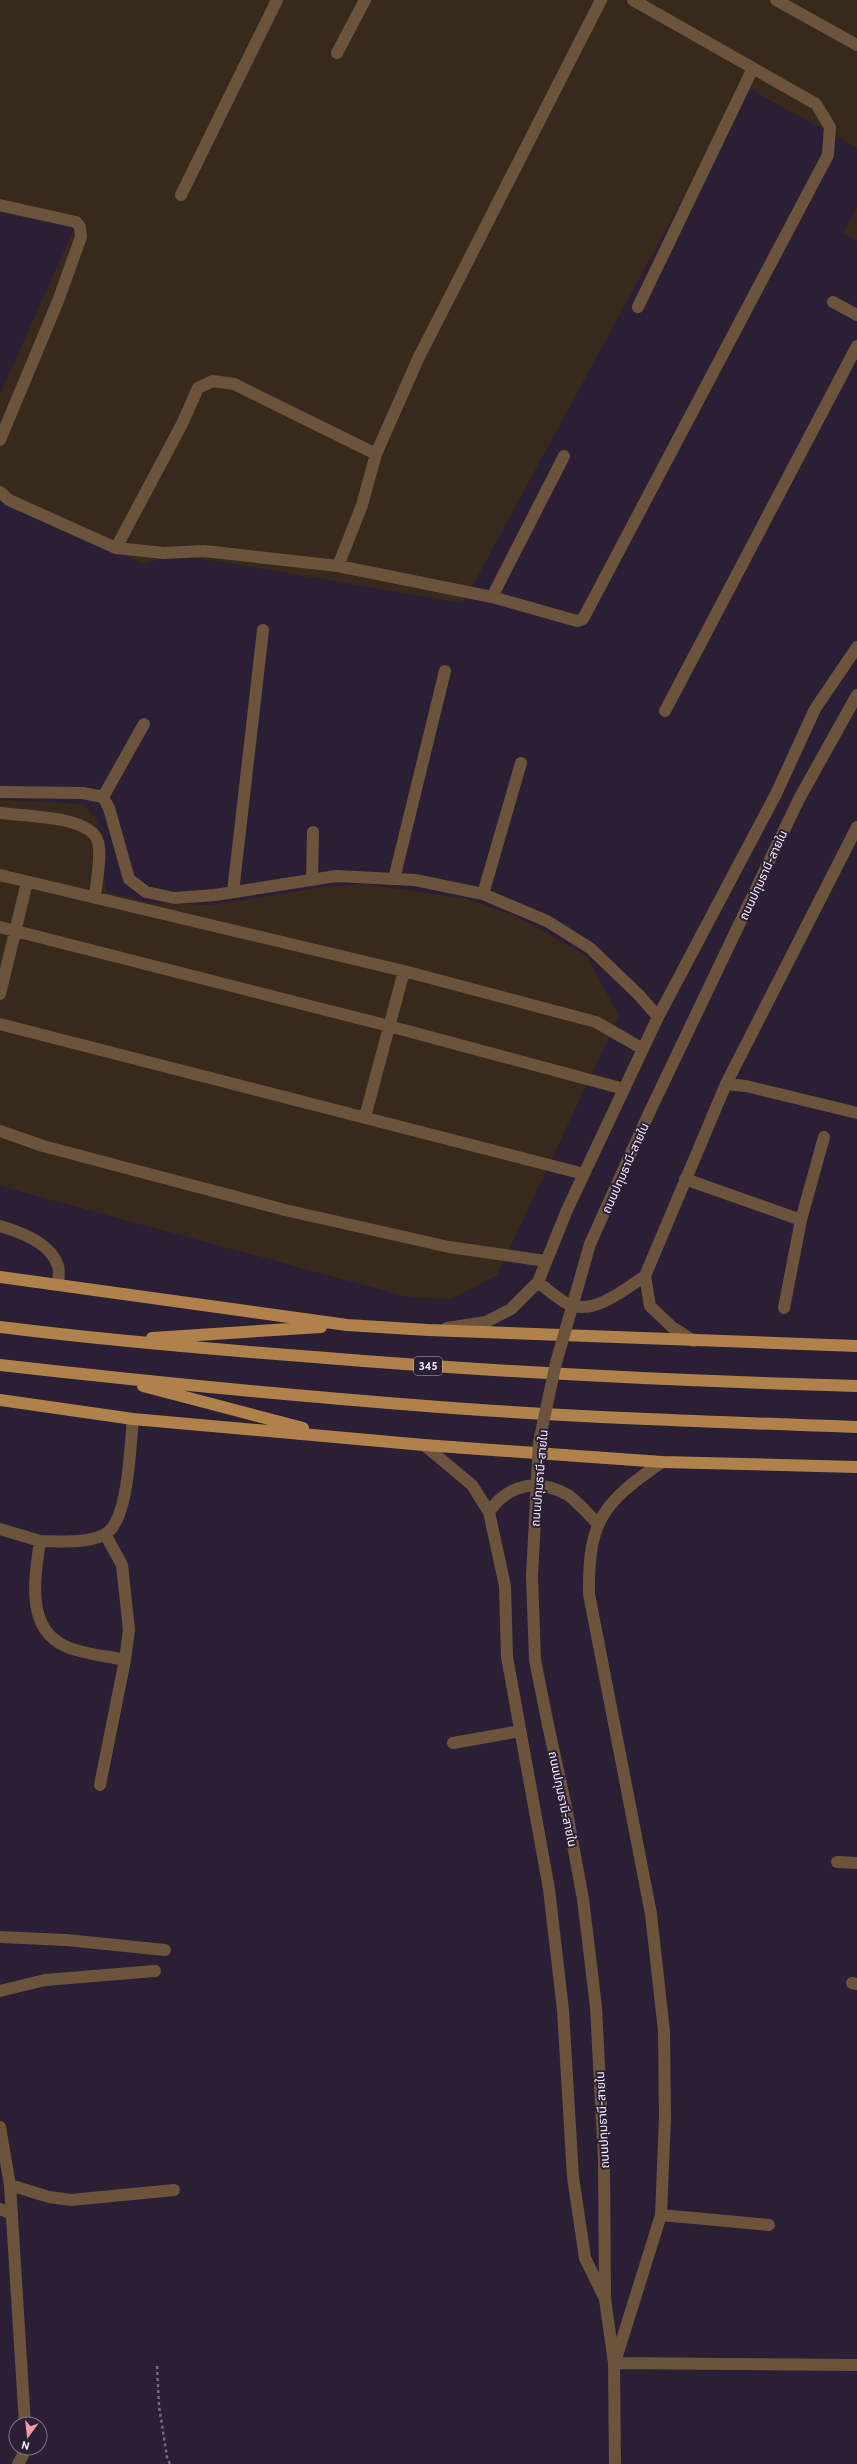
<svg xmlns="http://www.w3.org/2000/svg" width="857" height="2464" viewBox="0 0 857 2464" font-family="Cabin,'Noto Sans Thai',sans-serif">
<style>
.industrial{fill:#38291d}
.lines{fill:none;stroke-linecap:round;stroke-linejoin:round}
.path{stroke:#756b7d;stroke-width:2.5;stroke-dasharray:3 3;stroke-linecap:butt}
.service{stroke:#6b543b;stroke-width:12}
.minor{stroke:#6b543b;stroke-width:12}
.primary{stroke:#b0814b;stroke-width:12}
.minor-bridge{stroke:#6b543b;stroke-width:12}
.labels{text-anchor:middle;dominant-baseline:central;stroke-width:4;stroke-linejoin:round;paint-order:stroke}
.shield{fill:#2b1f35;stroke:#bab3c2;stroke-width:1}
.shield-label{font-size:11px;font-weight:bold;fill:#f8f2fe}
.street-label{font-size:12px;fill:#f8f2fe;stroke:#2b1f35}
</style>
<rect width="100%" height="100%" fill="#2b1f35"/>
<path class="industrial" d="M 0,0 L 857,0 L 857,148 L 744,86 L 463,603 L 174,554 L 144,564 L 0,499 L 0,394 L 75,227 L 0,213 Z
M 857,206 L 857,241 L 843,233 Z
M 0,800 L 83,804 L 97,821 L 106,892 L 152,903 L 210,905 L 330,886 L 365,884 L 468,899 L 516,916 L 587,956 L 619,1016 L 497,1275 L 451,1299 L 408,1297 L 0,1186 Z"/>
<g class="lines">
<path class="path" d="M 157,2366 L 159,2406 L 167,2457 L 170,2464"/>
<path class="service" d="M 776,0 L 857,45
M 337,53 L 365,0
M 181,195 L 277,0
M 0,205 L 76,222 L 80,227 L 81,237 L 58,301 L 0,440
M 638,307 L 753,68
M 376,454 L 234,384 L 213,381 L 198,388 L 182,424 L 116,548 L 164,553 L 204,551 L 338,566 L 492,597 L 564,456
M 0,492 L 9,500 L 116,548
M 338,566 L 362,505 L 376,454 L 418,359 L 601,0
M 492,597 L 577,621 L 583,619 L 828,155 L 830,127 L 816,104 L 633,0
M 0,813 C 24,816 92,816 98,842 C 102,856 96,883 95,898
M 0,875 L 404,971 L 596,1022 L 643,1049
M 394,879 L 445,671
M 312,880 L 313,832
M 233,892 L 263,630
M 0,927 L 389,1026 L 624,1089
M 0,994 L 27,882
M 0,1024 L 584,1174
M 365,1117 L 404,971
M 0,1131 L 43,1146 L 285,1210 L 449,1247 L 546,1261
M 685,1179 L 801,1220
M 0,1226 C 21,1232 51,1243 58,1266 C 60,1271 58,1280 58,1285
M 784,1308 L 801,1220 L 824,1137
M 0,1529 L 40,1541 C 35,1576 25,1628 65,1646 C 81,1654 108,1656 125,1660 L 100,1785
M 105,1534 L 122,1565 L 129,1630 L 125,1660
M 40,1541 C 62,1541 83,1544 104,1535 C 129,1523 130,1445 133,1419
M 837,1862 L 857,1863
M 852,1983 L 857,1984
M 0,2209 L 12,2214
M 661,2215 L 769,2225"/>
<path class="minor" d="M 833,302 L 857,315
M 665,711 L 857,346
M 0,792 L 83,793 L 103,797 L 109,808 L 129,879 L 146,892 L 174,898 L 215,895 L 336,876 L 415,880 L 483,894 L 547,921 L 590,948 L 639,995 L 658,1017
M 103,797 L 144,724
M 483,894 L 521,763
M 726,1084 L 746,1086 L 857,1113
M 650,1111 L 799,799 L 857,695
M 538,1282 C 547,1289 558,1299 568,1304 C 594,1316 625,1289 645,1276
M 447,1328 L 486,1322 L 511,1309 L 538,1282 L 567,1210 L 658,1017 L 776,794 L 815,709 L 857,647
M 694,1341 L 672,1327 L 650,1306 L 645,1276 L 726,1084 L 857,827
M 424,1445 L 472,1485 L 489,1512 L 505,1586 L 507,1657 L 549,1889 L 563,2010 L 573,2177 L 585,2258 L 605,2299 L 614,2363 L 615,2464
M 489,1512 C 508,1484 538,1478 568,1495 C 578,1502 588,1514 597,1523
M 548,1725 L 566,1807 L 583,1899 L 596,2007 L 604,2160 L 605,2296
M 453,1743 L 520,1731
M 0,1937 L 66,1940 L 165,1950
M 0,1991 L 45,1980 L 155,1971
M 0,2127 L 10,2185 L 25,2424
M 10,2185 L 49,2197 L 71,2200 L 174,2190
M 616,2359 L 661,2215 L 665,2118 L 664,2031 L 651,1914 L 589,1594 C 588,1520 603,1503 662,1462
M 614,2363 L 857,2365
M 18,2464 L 23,2455 L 23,2448"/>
<path class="primary" d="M 0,1277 L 347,1325 L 428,1330 L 857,1346
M 0,1327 C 104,1340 209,1349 314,1357 C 495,1372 676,1381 857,1386
M 152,1338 L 321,1327
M 0,1365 C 141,1381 284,1395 426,1406 C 569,1417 713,1422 857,1427
M 143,1386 L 303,1428
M 0,1400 L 133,1419 L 424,1445 L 662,1462 L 857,1467"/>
<path class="minor-bridge" d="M 548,1725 L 535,1660 L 532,1576 L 539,1442 L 556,1363 L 590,1244 L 650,1111"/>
</g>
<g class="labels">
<rect class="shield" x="414" y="1357" width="28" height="18" rx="3"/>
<g class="shield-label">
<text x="428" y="1366">345</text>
</g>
<g class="street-label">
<text transform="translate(763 875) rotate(-65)">ถนนปทุมธานี-สายใน</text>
<text transform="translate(625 1168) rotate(-66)">ถนนปทุมธานี-สายใน</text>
<text transform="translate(539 1478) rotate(-85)">ถนนปทุมธานี-สายใน</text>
<text transform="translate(563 1799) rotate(78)">ถนนปทุมธานี-สายใน</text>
<text transform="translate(602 2120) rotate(-93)">ถนนปทุมธานี-สายใน</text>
</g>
</g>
<g transform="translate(28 2436) rotate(195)"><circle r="19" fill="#2b1f35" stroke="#7d7385"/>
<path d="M0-3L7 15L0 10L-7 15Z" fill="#f49aa3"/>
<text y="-6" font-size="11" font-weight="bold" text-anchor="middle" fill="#f8f2fe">N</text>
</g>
</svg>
